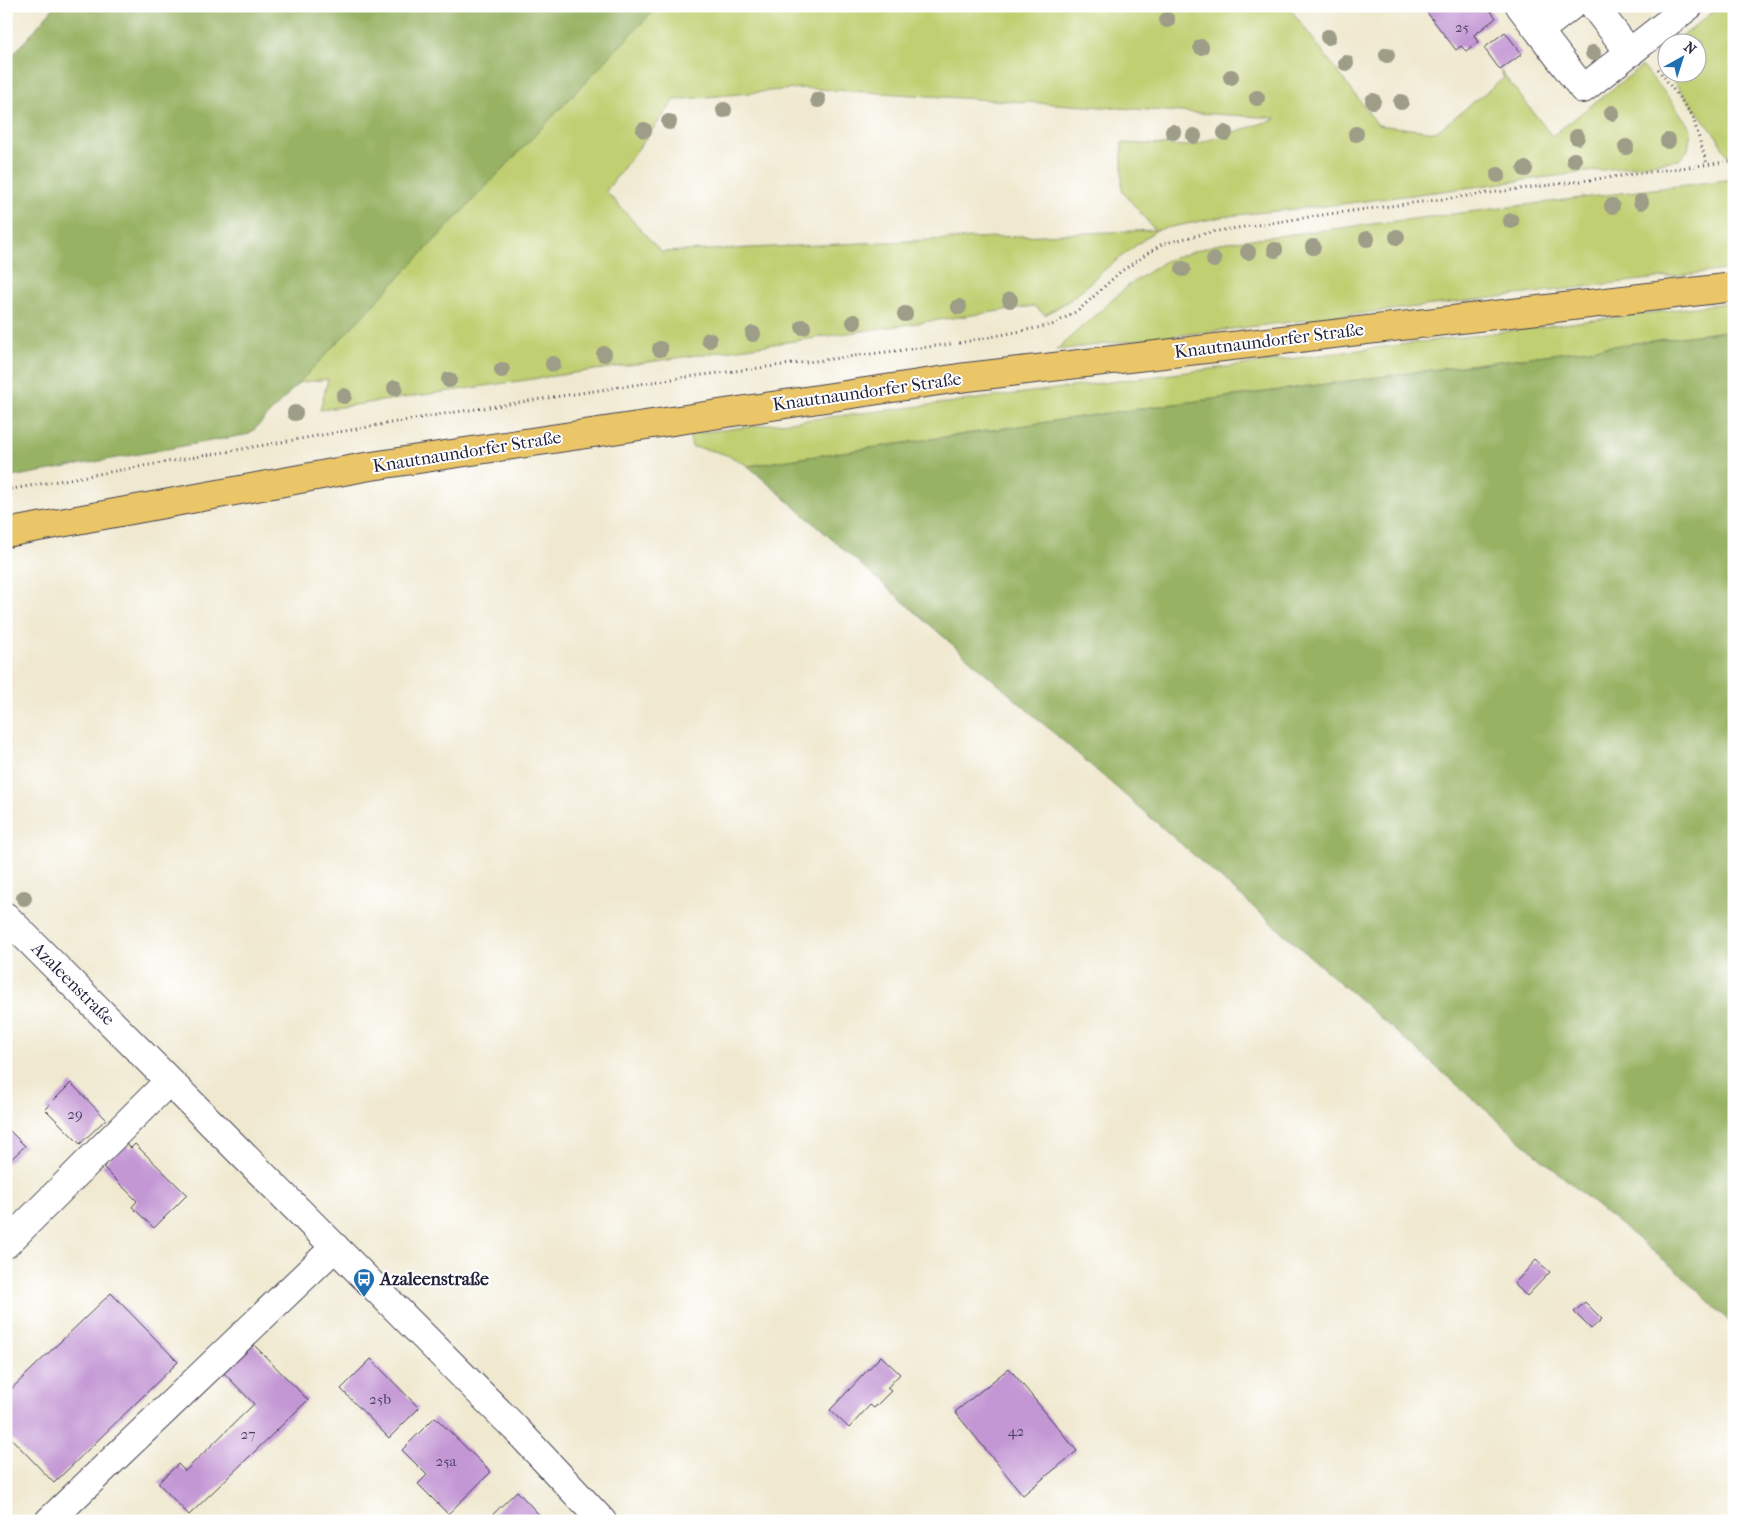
<svg xmlns="http://www.w3.org/2000/svg" width="1740" height="1527" viewBox="0 0 1740 1527" font-family="'IM FELL French Canon',serif">
<style>
.green{fill:#c0cf71;stroke:#717856;fill-rule:evenodd}
.forest{fill:#98b263;stroke:#5d6a4f}
.building{fill:#c397d4}
.lines{fill:none;stroke-linecap:round;stroke-linejoin:round}
.minor-casing{stroke:#414051;stroke-width:30}
.major-casing{stroke:#414051;stroke-width:30}
.path{stroke:#414051;stroke-width:3;stroke-dasharray:1 4;stroke-linecap:butt}
.minor{stroke:#fff;stroke-width:28}
.major{stroke:#ebc669;stroke-width:28}
.tree{fill:#9d9d88}
.labels{text-anchor:middle;dominant-baseline:central;stroke-width:4;stroke-linejoin:round;paint-order:stroke}
.number-label{font-size:15px;fill:#4a3f61}
.street-label{font-size:18px;fill:#22223b;stroke:#fff}
.poi-label{font-size:18px;font-weight:bold;fill:#22223b;stroke:#fff;text-anchor:start}
</style>
<rect width="100%" height="100%" fill="#fff"/>
<filter id="ink" filterUnits="userSpaceOnUse"><feTurbulence type="fractalNoise" baseFrequency=".02" numOctaves="2"/><feDisplacementMap in="SourceGraphic" scale="10" xChannelSelector="R" yChannelSelector="G"/><feConvolveMatrix kernelMatrix="1 2 1 2 8 2 1 2 1" color-interpolation-filters="sRGB"/></filter>
<filter id="wash" filterUnits="userSpaceOnUse"><feTurbulence type="fractalNoise" baseFrequency=".0096" numOctaves="4" result="noise"/><feDisplacementMap in="SourceGraphic" scale="20" xChannelSelector="R" yChannelSelector="G"/><feGaussianBlur stdDeviation="1.12" result="paint"/><feColorMatrix in="noise" values="0 0 0 0 0 0 0 0 0 0 0 0 0 0 0 0 0 1.4 0 .05"/><feComposite in="paint" operator="in"/></filter>
<g filter="url(#wash)">
<rect width="100%" height="100%" fill="#f0e9d0"/>
<path class="green" d="M 658,6 L 1288,6 L 1378,125 L 1436,132 L 1504,78 L 1500,70 L 1552,136 L 1642,66 L 1667,95 L 1691,129 L 1688,150 L 1679,160 L 1342,204 L 1227,216 L 1156,230 L 1104,270 L 1070,300 L 1045,315 L 1034,306 L 320,410 L 328,379 L 297,383 ZM 802,88 L 1276,118 L 1276,119 L 1189,146 L 1122,143 L 1122,191 L 1155,230 L 661,252 L 606,191 L 675,100 Z
M 1721,6 L 1734,6 L 1734,154 L 1727,155 L 1717,137 L 1654,57 L 1667,47 L 1668,72 L 1698,72 L 1698,42 L 1674,42 Z
M 1734,179 L 1734,269 L 1056,350 L 1129,285 L 1165,261 L 1220,243 Z
M 1734,302 L 1734,330 L 1122,411 L 748,466 C 729,454 714,450 692,447 L 689,434 L 954,402 Z"/>
<path class="forest" d="M 55,6 L 658,6 L 250,434 L 6,478 L 6,63 Z
M 1734,330 L 1734,1326 L 1675,1269 L 1591,1201 L 1527,1146 L 748,466 L 1122,411 Z"/>
<g id="blocks">
<path class="building" d="M 1422,6 L 1487,6 L 1496,18 L 1474,35 L 1478,42 L 1466,51 L 1461,46 L 1456,50 Z
M 1505,32 L 1522,54 L 1500,70 L 1484,48 Z
M 71,1083 L 106,1119 L 80,1144 L 45,1109 Z
M 6,1127 L 25,1146 L 6,1164 Z
M 125,1143 L 131,1148 L 135,1144 L 187,1195 L 154,1228 L 132,1207 L 137,1201 L 102,1166 Z
M 1536,1260 L 1550,1272 L 1527,1296 L 1514,1284 Z
M 111,1293 L 178,1362 L 54,1483 L 6,1433 L 6,1394 Z
M 1585,1302 L 1602,1319 L 1591,1329 L 1574,1312 Z
M 252,1343 L 308,1400 L 189,1515 L 158,1483 L 178,1464 L 185,1471 L 254,1404 L 223,1372 Z
M 881,1356 L 900,1374 L 887,1388 L 891,1391 L 874,1408 L 870,1405 L 849,1428 L 830,1410 Z
M 371,1359 L 419,1408 L 389,1438 L 341,1389 Z
M 1009,1368 L 1077,1451 L 1023,1495 L 955,1412 Z
M 435,1417 L 491,1472 L 448,1514 L 418,1484 L 427,1475 L 402,1450 Z
M 517,1491 L 545,1521 L 486,1521 Z"/>
</g>
</g>
<g filter="url(#ink)">
<use href="#blocks" fill-opacity="0" stroke="#414051" stroke-width="1"/>
<g class="lines">
<g class="minor-casing">
<path id="minor" d="M 1520,6 L 1583,89 L 1689,6
M 1594,6 L 1630,53
M 1539,31 L 1571,6
M 6,917 L 515,1428 L 602,1521
M 6,1244 L 169,1081
M 49,1521 L 335,1247"/>
</g>
<g class="major-casing">
<path id="major" d="M 6,533 L 365,467 L 959,378 L 1734,287"/>
</g>
<path class="path" d="M 1658,69 L 1692,115 L 1707,164
M 959,343 L 1052,325 L 1079,310 L 1120,272 L 1162,244 L 1211,232 L 1329,214 L 1734,161
M 6,490 L 437,415 L 679,378 L 951,344"/>
<use href="#minor" class="minor"/>
<use href="#major" class="major"/>
</g>
<g class="tree">
<circle cx="1167" cy="20" r="8"/>
<circle cx="1328" cy="37" r="8"/>
<circle cx="1201" cy="47" r="8"/>
<circle cx="1593" cy="53" r="8"/>
<circle cx="1387" cy="55" r="8"/>
<circle cx="1346" cy="63" r="8"/>
<circle cx="1231" cy="77" r="8"/>
<circle cx="1257" cy="98" r="8"/>
<circle cx="818" cy="100" r="8"/>
<circle cx="1373" cy="101" r="8"/>
<circle cx="1401" cy="102" r="8"/>
<circle cx="724" cy="110" r="8"/>
<circle cx="1612" cy="113" r="8"/>
<circle cx="669" cy="122" r="8"/>
<circle cx="644" cy="130" r="8"/>
<circle cx="1173" cy="132" r="8"/>
<circle cx="1225" cy="133" r="8"/>
<circle cx="1356" cy="134" r="8"/>
<circle cx="1194" cy="136" r="8"/>
<circle cx="1577" cy="137" r="8"/>
<circle cx="1668" cy="141" r="8"/>
<circle cx="1626" cy="147" r="8"/>
<circle cx="1574" cy="160" r="8"/>
<circle cx="1525" cy="169" r="8"/>
<circle cx="1498" cy="175" r="8"/>
<circle cx="1641" cy="202" r="8"/>
<circle cx="1612" cy="206" r="8"/>
<circle cx="1511" cy="221" r="8"/>
<circle cx="1397" cy="237" r="8"/>
<circle cx="1367" cy="239" r="8"/>
<circle cx="1313" cy="247" r="8"/>
<circle cx="1275" cy="250" r="8"/>
<circle cx="1248" cy="252" r="8"/>
<circle cx="1214" cy="260" r="8"/>
<circle cx="1183" cy="269" r="8"/>
<circle cx="1010" cy="300" r="8"/>
<circle cx="959" cy="307" r="8"/>
<circle cx="905" cy="314" r="8"/>
<circle cx="854" cy="322" r="8"/>
<circle cx="803" cy="327" r="8"/>
<circle cx="753" cy="334" r="8"/>
<circle cx="709" cy="340" r="8"/>
<circle cx="660" cy="349" r="8"/>
<circle cx="604" cy="354" r="8"/>
<circle cx="553" cy="364" r="8"/>
<circle cx="502" cy="370" r="8"/>
<circle cx="449" cy="380" r="8"/>
<circle cx="395" cy="388" r="8"/>
<circle cx="344" cy="396" r="8"/>
<circle cx="295" cy="413" r="8"/>
<circle cx="24" cy="898" r="8"/>
</g>
</g>
<defs>
<g id="bus-pin" transform="scale(1.125)"><path d="M0 17L-7.5 6A9.5 9.5 0 1 1 7.5 6Z" fill="#1f6fb2" stroke="#fff"/><path d="M-5-6H5V4H4V6H2V4H-2V6H-4V4H-5ZM-3.5-4V0h7V-4ZM-3.5 1.2v1.5H-2V1.2ZM2 1.2v1.5H3.5V1.2Z" fill="#fff"/></g>
</defs>
<g fill-rule="evenodd">
<use href="#bus-pin" x="364" y="1279"/>
</g>
<g class="labels">
<g class="number-label">
<text x="1462" y="27">25</text>
<text x="75" y="1114">29</text>
<text x="380" y="1399">25b</text>
<text x="1016" y="1431">42</text>
<text x="248" y="1434">27</text>
<text x="446" y="1461">25a</text>
</g>
<g class="street-label">
<text transform="translate(1269 341) rotate(-7)">Knautnaundorfer Straße</text>
<text transform="translate(867 392) rotate(-8)">Knautnaundorfer Straße</text>
<text transform="translate(467 452) rotate(-9)">Knautnaundorfer Straße</text>
<text transform="translate(73 984) rotate(45)">Azaleenstraße</text>
</g>
<g class="poi-label">
<text x="380" y="1279">Azaleenstraße</text>
</g>
</g>
<rect width="1740" height="1527" fill="none" stroke="#fff" stroke-width="25"/>
<g transform="translate(1682 58) rotate(39)"><circle r="24" fill="#ffffff" stroke="#a7a7b1"/>
<path d="M0-4L9 19L0 12L-9 19Z" fill="#1f6fb2"/>
<text y="-8" font-size="14" font-weight="bold" text-anchor="middle" fill="#22223b">N</text>
</g>
</svg>
